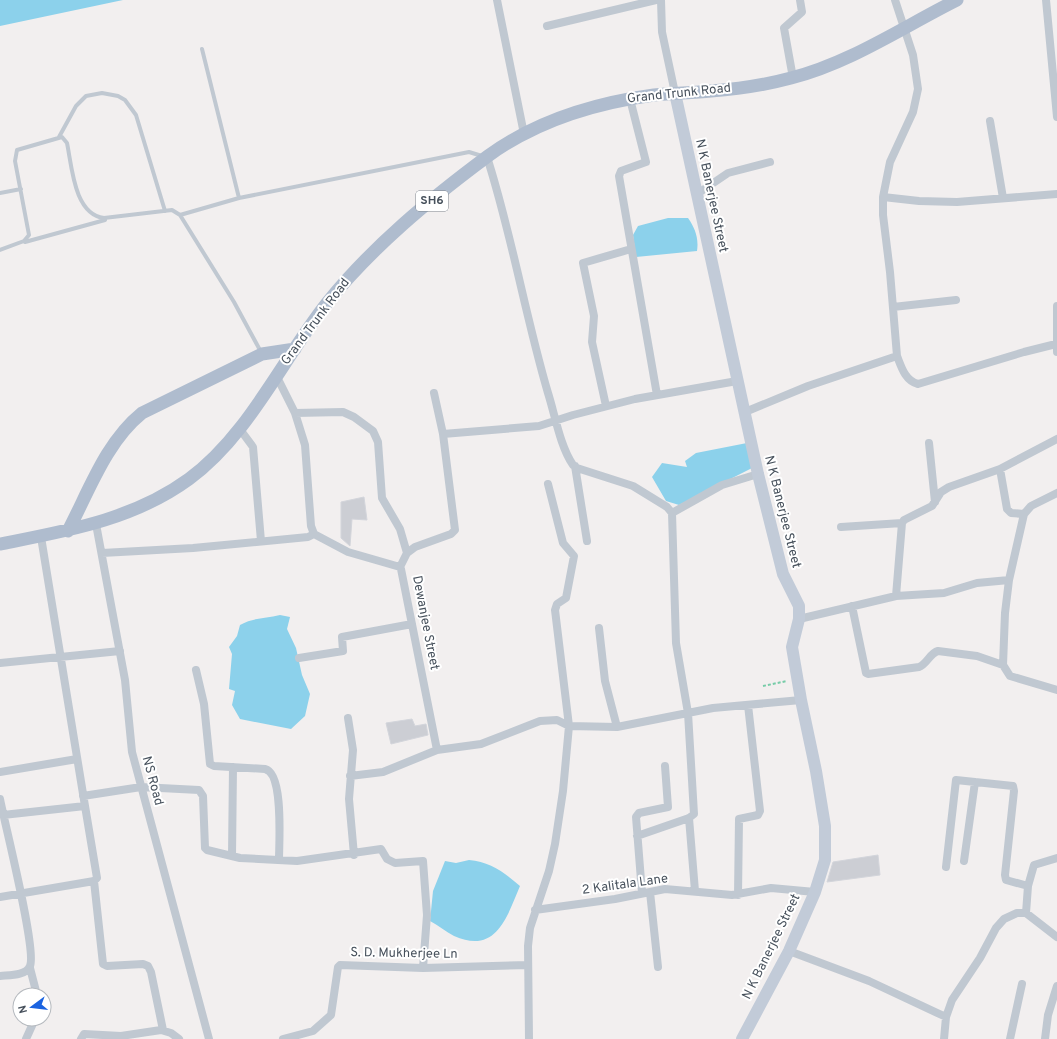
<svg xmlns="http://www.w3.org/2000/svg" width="1057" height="1039" viewBox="0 0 1057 1039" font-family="Overpass,sans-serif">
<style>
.water{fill:#8cd1eb}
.building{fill:#ccced4;stroke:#d3d5db}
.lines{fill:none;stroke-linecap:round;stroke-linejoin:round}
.path{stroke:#77cca8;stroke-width:2;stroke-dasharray:3 2;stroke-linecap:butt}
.lane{stroke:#c0c8d1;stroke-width:4}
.street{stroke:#c0c8d1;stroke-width:8}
.secondary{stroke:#c2cbd8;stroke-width:12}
.primary{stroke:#afbcce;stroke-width:13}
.labels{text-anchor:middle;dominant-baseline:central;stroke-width:4;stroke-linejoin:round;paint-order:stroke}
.shield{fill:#fff;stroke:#7e858d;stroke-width:1}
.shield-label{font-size:12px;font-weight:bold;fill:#47515c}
.street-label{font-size:13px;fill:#47515c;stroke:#fff}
</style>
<rect width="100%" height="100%" fill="#f2efef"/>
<path class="water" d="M 0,0 L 123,0 L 0,26 Z
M 668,218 L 688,218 C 695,228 699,238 697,251 L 636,257 L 633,235 L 638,226 Z
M 747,443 L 754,467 L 679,505 L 666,501 L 652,477 L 662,463 L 687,467 L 685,461 L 696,453 Z
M 280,615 L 290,617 L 287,629 L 296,648 L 302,675 L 310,694 L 305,716 L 291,729 L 240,719 L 232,705 L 235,691 L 229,689 L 232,654 L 229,647 L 237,636 L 240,625 C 254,617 265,619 280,615 Z
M 469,860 C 490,862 504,872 520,886 C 507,916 497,955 454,936 C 446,932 438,925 430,921 L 433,891 L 445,861 L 456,863 Z"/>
<path class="building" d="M 364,497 L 367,520 L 352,519 L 350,546 L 341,538 L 341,502 Z
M 412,719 L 415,726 L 426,724 L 428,735 L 391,744 L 386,723 Z
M 878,855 L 880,875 L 827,882 L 833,862 Z"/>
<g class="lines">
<path class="path" d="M 763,686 L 787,681"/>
<path class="lane" d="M 202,49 L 239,198
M 59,137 L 76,106 L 86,96 L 102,93 L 118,96 L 125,100 L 136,115 L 165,211
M 0,193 L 21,189
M 180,215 L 239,198 L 469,152 L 482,156
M 25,242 L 105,220
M 0,250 L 24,241 L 29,235 L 15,161 L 17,150 L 62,137 L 67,143 C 72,167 74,214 104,218 L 172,210 L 180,215 L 234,302 L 261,352"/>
<path class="street" d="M 497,0 L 524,134
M 661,0 L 662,32 L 675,93
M 1046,0 L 1057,117
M 547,26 L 656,0
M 793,78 L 784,28 L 802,12 L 800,0
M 630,99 L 646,162 L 621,171 L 619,176 L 657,395
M 990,121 L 1003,198
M 487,157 C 512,235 525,315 548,393 C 555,415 560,446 573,465 L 577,468 L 633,486 L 667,507 L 672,513 L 722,485 L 758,474
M 697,194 L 728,173 L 770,162
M 883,197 L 919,201 L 957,202 L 1057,194
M 1057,306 L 1057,352
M 893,307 L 956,300
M 897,356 C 901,366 905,381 918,384 L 1024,352 L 1056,344
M 276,375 L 295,413 L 305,445 L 311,526 L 314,534 L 348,552 L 400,567 L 401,569 L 437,750
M 606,406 L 592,342 L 594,316 L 583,263 L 631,249
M 745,412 L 808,386 L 897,356 L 890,272 L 883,215 L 883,197 L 890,162 L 913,112 L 918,89 L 913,55 L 895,0
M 295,413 L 343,412 L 354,417 L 373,431 L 378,442 L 382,498 L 400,529 L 407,553
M 239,428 L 253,447 L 261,541
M 443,434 L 539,426 L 573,415 L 635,399 L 737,381
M 929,443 L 935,502
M 575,466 L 587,541
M 1000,469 L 1007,509 L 1011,513 L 1024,514
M 1057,493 L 1031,506 L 1024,514 L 1009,580 L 1005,613 L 1003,665 L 1010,676 L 1057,690
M 96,524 L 125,680 L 132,752 L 209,1039
M 841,527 L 902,523
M 41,537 L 85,806
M 102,553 L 193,548 L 308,537 L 314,534
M 400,567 L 407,553 L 415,547 L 451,534 L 455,530 L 443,434 L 434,393
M 896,596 L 902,523 L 904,520 L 932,506 L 941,492 L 949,487 L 1000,469 L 1057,439
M 852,606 L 866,673 L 868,674 L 919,667 C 927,664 930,653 938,651 L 977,656 L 1003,665
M 799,619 L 896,596 L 944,593 L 977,583 L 1009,580
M 599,628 L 605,681 L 617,727
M 299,658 L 343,651 L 342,637 L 412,624
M 0,663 L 120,651
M 196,670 L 204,704 L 210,764 L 214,766 L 265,769 C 284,773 279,843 279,860
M 348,718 L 353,750 L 349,799 L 354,855
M 0,772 L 77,759
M 350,776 L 383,772 L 437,750 L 481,744 L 540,721 L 557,720 L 569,726 L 617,727 L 713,708 L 801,700
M 83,796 L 141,787 L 199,790 L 203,796 L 205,848 L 207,850 L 240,858 L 297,861 L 381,849 L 387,859 L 395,863 L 423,861 L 427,915 L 423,968
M 0,799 C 5,825 37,950 30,966 C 26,976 9,975 0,976
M 689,818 L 695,891
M 637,836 L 689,818 L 694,814 L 688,713 L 676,643 L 672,513
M 232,856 L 233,767
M 964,861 L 975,782
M 946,867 L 956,780 L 1013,786 L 1014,791 L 1005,875 L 1006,880 L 1028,886
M 94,881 L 103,964 L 107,966 L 143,964 L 148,966 L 151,972 L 163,1030
M 650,892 L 658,967
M 642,893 L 636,817 L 639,813 L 668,807 L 665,766
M 738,895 L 739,819 L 758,815 L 760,811 L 748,705
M 0,897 L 94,881 L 97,878 L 85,806 L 3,815
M 535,910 L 615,899 L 665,889 L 732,895 L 771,888 L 815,892
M 1026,913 L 1028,886 L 1034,865 L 1057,858
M 789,951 L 869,981 L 946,1017
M 30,968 L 37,995
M 26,1039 L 35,1019
M 81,1039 L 84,1034 L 121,1036 L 161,1030 L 171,1033 L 179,1039
M 283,1039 L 313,1031 L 331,1015 L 338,967 L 340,965 L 423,968 L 528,965
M 529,1039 L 528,946 L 530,928 L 549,871 L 555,844 L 563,791 L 569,726 L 555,610 L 557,604 L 566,598 L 574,556 L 563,543 L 548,484
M 944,1039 L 946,1017 L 952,1000 L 980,958 L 996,928 L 1004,919 L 1017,913 L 1026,913 L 1057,937
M 1010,1039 L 1022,984
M 1045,1039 L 1048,1015 L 1057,986"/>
<path class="secondary" d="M 675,93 L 758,474 L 783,574 L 799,606 L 799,619 L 792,647 L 801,700 L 816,771 L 825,826 L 825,860 L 815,892 L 789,951 L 742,1039"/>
<path class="primary" d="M 68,531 C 89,491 106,442 142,413 L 262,354 L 295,349
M 0,544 C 66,531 133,520 189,479 C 248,436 282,360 327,303 C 372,247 430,199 488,156 C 536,121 595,103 654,95 C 673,93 692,93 711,91 C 738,89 765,85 791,78 C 850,63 903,27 957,0"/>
</g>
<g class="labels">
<rect class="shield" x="416" y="191" width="32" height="20" rx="3"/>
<g class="shield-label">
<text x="432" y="201">SH6</text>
</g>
<g class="street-label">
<text transform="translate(679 94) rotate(-6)">Grand Trunk Road</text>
<text transform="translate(711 196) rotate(78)">N K Banerjee Street</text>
<text transform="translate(316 322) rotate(-53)">Grand Trunk Road</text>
<text transform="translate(782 512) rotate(76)">N K Banerjee Street</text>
<text transform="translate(425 623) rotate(79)">Dewanjee Street</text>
<text transform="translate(152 781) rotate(75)">NS Road</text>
<text transform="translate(625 885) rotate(-8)">2 Kalitala Lane</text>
<text transform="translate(772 947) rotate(-64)">N K Banerjee Street</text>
<text transform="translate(404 954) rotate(1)">S. D. Mukherjee Ln</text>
</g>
</g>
<g transform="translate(32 1007) rotate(255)"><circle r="19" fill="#ffffff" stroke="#b5b9be"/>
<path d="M0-3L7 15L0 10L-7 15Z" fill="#1b63e0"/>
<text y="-6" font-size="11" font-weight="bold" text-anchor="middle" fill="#47515c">N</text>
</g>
</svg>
